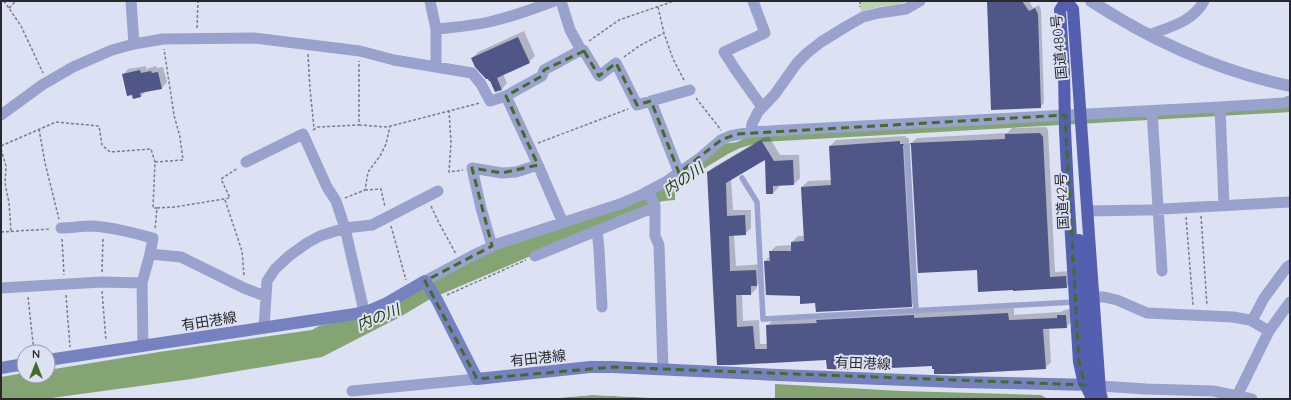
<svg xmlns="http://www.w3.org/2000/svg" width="1291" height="400" viewBox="0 0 1291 400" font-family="Quicksand,'Noto Sans JP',sans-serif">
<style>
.green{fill:#bbd4ae}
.water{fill:#84a473}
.pier{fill:#dce1f3}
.shadow{fill:#0003}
.building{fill:#4e5787}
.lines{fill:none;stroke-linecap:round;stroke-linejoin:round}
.path{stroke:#7a7e89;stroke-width:1.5;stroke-dasharray:3 2;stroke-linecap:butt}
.service{stroke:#99a2cc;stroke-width:5.5}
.minor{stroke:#99a2cc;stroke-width:11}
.tertiary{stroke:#99a2cc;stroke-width:12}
.secondary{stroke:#7682bf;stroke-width:12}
.trunk{stroke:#545fb0;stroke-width:12}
.trunk-bridge{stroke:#545fb0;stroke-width:12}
.marked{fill:none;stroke:#436c28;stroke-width:3;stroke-dasharray:8 5;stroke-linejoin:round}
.labels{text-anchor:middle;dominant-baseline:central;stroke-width:4;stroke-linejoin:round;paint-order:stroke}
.street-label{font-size:14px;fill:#27292f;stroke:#dce1f3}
.water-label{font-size:15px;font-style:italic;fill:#193700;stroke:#dce1f3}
</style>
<rect width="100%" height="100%" fill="#dce1f3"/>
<path class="green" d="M 860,1 L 910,1 L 896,5 L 881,6 L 861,12 Z"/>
<path class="water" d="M 1290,106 L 1290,112 L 761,142 L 740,148 L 728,154 L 695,174 L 675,189 L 675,200 L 663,201 L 634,212 L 430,299 L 400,317 L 322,357 L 191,379 L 44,399 L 1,399 L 1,377 L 24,373 L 24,376 L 48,376 L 48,370 L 159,352 L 312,330 L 319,326 L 361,317 L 468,262 L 497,249 L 620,209 L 723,144 L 737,142 L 747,137 Z
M 775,384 L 901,391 L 1041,395 L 1048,399 L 775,399 Z
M 592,395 L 677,399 L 546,399 Z"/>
<path class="pier" d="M 592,393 L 678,397 L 679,399 L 592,395 L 544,399 L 546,397 Z"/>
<path class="shadow" d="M 988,1 L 1029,1 L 1033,8 L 1039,5 L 1041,10 L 1044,103 L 1040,107 Z
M 524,31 L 535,56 L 529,62 L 503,74 L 507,83 L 502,89 L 491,80 L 472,58 L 478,52 Z
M 146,66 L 146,69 L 156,66 L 157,68 L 163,67 L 167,82 L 162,88 L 146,91 L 141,96 L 133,94 L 123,75 L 128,69 Z
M 1046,127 L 1048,130 L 1055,272 L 1072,271 L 1072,281 L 1066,288 L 978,269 L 911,143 L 917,138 L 1007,133 L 1012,128 Z
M 768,135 L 780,155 L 799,155 L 800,178 L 794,184 L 779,185 L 779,187 L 773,193 L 765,158 L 731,179 L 733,210 L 751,210 L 751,228 L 745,234 L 734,235 L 736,266 L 762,264 L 763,279 L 757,285 L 757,288 L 751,294 L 742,294 L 743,321 L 759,320 L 760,344 L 768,344 L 767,326 L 773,320 L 1014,307 L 1014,315 L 1061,312 L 1064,310 L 1071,309 L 1072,321 L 1066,327 L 1049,328 L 1051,362 L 1045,368 L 935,368 L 933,365 L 827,359 L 732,364 L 708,173 L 714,167 Z
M 906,136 L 906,138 L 909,138 L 917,300 L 911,306 L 816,302 L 765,261 L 770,256 L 770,252 L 776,246 L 792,245 L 792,242 L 798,236 L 805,236 L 802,187 L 808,181 L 832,180 L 830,146 L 836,140 Z"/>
<path class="building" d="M 987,1 L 1022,1 L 1029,11 L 1035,8 L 1038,14 L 1041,108 L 991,110 Z
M 518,37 L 530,63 L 497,78 L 502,90 L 495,92 L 490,81 L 489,81 L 488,79 L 486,79 L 475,67 L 471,58 Z
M 140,70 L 141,73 L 151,71 L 152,73 L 158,72 L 162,89 L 140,93 L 141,97 L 133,99 L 132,95 L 127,96 L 122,74 Z
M 1040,133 L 1043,137 L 1050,277 L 1066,276 L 1067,288 L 1013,291 L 1013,290 L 978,292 L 977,270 L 918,273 L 911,146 L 910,143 L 1005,139 L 1005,134 Z
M 761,140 L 774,161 L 793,160 L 794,185 L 773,186 L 773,194 L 766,194 L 765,160 L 726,183 L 727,216 L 745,215 L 746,235 L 729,236 L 730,271 L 756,270 L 757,286 L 751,286 L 751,295 L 736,295 L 737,327 L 753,326 L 755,349 L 767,349 L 766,325 L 817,323 L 816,320 L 914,315 L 914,318 L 1008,313 L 1009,320 L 1057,318 L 1057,315 L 1066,315 L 1067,328 L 1043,329 L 1046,369 L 954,374 L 934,374 L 934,369 L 932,369 L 932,366 L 850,370 L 827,369 L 826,360 L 732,365 L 717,365 L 707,172 Z
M 900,141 L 900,144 L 904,144 L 903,146 L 912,307 L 816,312 L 815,303 L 800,304 L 800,296 L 766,295 L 764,261 L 770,261 L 769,251 L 791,251 L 791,242 L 804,241 L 801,187 L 831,185 L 829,146 Z"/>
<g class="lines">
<path class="path" d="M 4,1 L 21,26 L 43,73
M 860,1 L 860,7
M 658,7 L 664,33 L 673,59 L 685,82
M 9,8 L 16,1
M 197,28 L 198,1
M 589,41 L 619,20 L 674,1
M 308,54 L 310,89 L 314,128
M 624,57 L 639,46 L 664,33
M 696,98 L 721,130
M 449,110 L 451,143 L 449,172 L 463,170
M 359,125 L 387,127 L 480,103
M 39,129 L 45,163 L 59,219
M 313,130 L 318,127 L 359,125 L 359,61
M 538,143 L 628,109
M 1,146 L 56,122 L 99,126 L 102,145 L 110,152 L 151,149 L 155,162 L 153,208 L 157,208 L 155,229
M 1,149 L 6,166 L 5,183 L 9,203 L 11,231
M 155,162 L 183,160 L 180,137 L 174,115 L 164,49
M 365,190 L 381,189 L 385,207
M 345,198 L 365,190 L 368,172 L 380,156 L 386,144 L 390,126
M 225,200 L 242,251 L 244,276
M 431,206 L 439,223 L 456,254
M 157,208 L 175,207 L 230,198 L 221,179 L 238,168
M 1201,216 L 1207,306
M 1186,217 L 1193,305
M 391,226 L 406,280
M 1,232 L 51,229
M 62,239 L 64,275
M 102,272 L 103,237
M 102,291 L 106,341
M 66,295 L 70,347
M 447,295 L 526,260
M 28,297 L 34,352"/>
<path class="service" d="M 907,146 L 916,311
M 742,178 L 757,202 L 763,319 L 1075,302"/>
<path class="minor" d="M 131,1 L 134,44
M 430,1 L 436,29 C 454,27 472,26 489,22 C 511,17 533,9 554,1
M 561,1 L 570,30 L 580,48 L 584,51 L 599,76 L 616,63 L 637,105 L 690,90
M 753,1 L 765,33 L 724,52 L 735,69 L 762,107
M 1149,35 C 1169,27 1193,22 1204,1
M 436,67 L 436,29
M 506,96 L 538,165
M 651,101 L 679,173
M 1220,107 L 1224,205
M 1152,111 L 1162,271
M 1,115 L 42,85 L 73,67 L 112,50 L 134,44 L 163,39 L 254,38 L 360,51 L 394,60 L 472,73 L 481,84 L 490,101 L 506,96 L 542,76 L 544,70 L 581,50
M 751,132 L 752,124 L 758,112 L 775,94 L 797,63 L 807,53 L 821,42 L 847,26 L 863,17 L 879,13 L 906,9 L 920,1
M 246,162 L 303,134 L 327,187 L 336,201 L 345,228 L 364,311
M 648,191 L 655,206 L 655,236 L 659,245 L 663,369
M 1087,211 L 1145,210 L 1290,202
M 61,228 C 71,228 82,226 92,226 C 113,227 133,233 153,238 L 150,254 L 142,283 L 143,346
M 597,230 L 599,249 L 602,307
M 492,246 L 481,208 L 472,168 L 502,173 L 516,172 L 538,165 L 563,223
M 150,254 L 181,257 L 244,288 L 265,296
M 535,256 L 655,207
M 425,281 L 472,256 L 497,244 L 620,204 L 641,195 L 667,181 L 700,158 L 721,140 L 730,136 L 751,132 L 787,130 L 1220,107 L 1284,103 L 1290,101
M 1,288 L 102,282 L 142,283
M 1093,297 L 1104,297 L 1117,300 L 1147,313 L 1233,317 L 1250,320 L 1254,317 L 1264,298 L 1287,267 L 1290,265
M 264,328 L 267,281 L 275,269 L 289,256 L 307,243 L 320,236 L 345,228 L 372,225 L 438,191
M 1269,331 L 1290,302
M 1100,386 L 1146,389 L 1213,391 L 1252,399
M 352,391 L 477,379
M 1237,396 L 1269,331 L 1250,320"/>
<path class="tertiary" d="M 1091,1 C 1152,41 1219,71 1290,86"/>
<path class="secondary" d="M 48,360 L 355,314 L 371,310 L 387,303 L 425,281 L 437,300 L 477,379 L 590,367 L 613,367 L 778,375 L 957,382 L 1094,385
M 1,368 L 24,364"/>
<path class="trunk" d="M 1091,396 L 1083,380 L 1079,362 L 1068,190 L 1065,130 L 1064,72 L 1060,10 L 1066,1 L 1073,9 L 1100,391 L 1102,399"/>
<path class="trunk-bridge" d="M 1079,240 L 1091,399"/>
</g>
<path class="marked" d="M 584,51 L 599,76 L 616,63 L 637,105 L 651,101 L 679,173 L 721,140 L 737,134 L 1065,115 L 1079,362 L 1085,385 L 613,367 L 477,379 L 425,281 L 492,246 L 472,168 L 502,173 L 538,165 L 506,96 L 542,76 L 544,70 Z"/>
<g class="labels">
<g class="street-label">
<text transform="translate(1059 47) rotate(-95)">国道480号</text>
<text transform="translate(1062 201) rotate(-93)">国道42号</text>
<text transform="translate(209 321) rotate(-9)">有田港線</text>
<text transform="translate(538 358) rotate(-6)">有田港線</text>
<text transform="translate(863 363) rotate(2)">有田港線</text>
</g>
<g class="water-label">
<text transform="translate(683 179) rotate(-34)">内の川</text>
<text transform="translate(378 317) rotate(-22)">内の川</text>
</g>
</g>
<rect width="1291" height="400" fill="none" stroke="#27292f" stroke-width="4"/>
<g transform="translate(36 364)"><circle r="19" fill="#dce1f3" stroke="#9497a5"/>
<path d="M0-3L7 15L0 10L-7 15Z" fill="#436c28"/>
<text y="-6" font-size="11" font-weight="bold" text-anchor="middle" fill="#27292f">N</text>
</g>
</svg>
